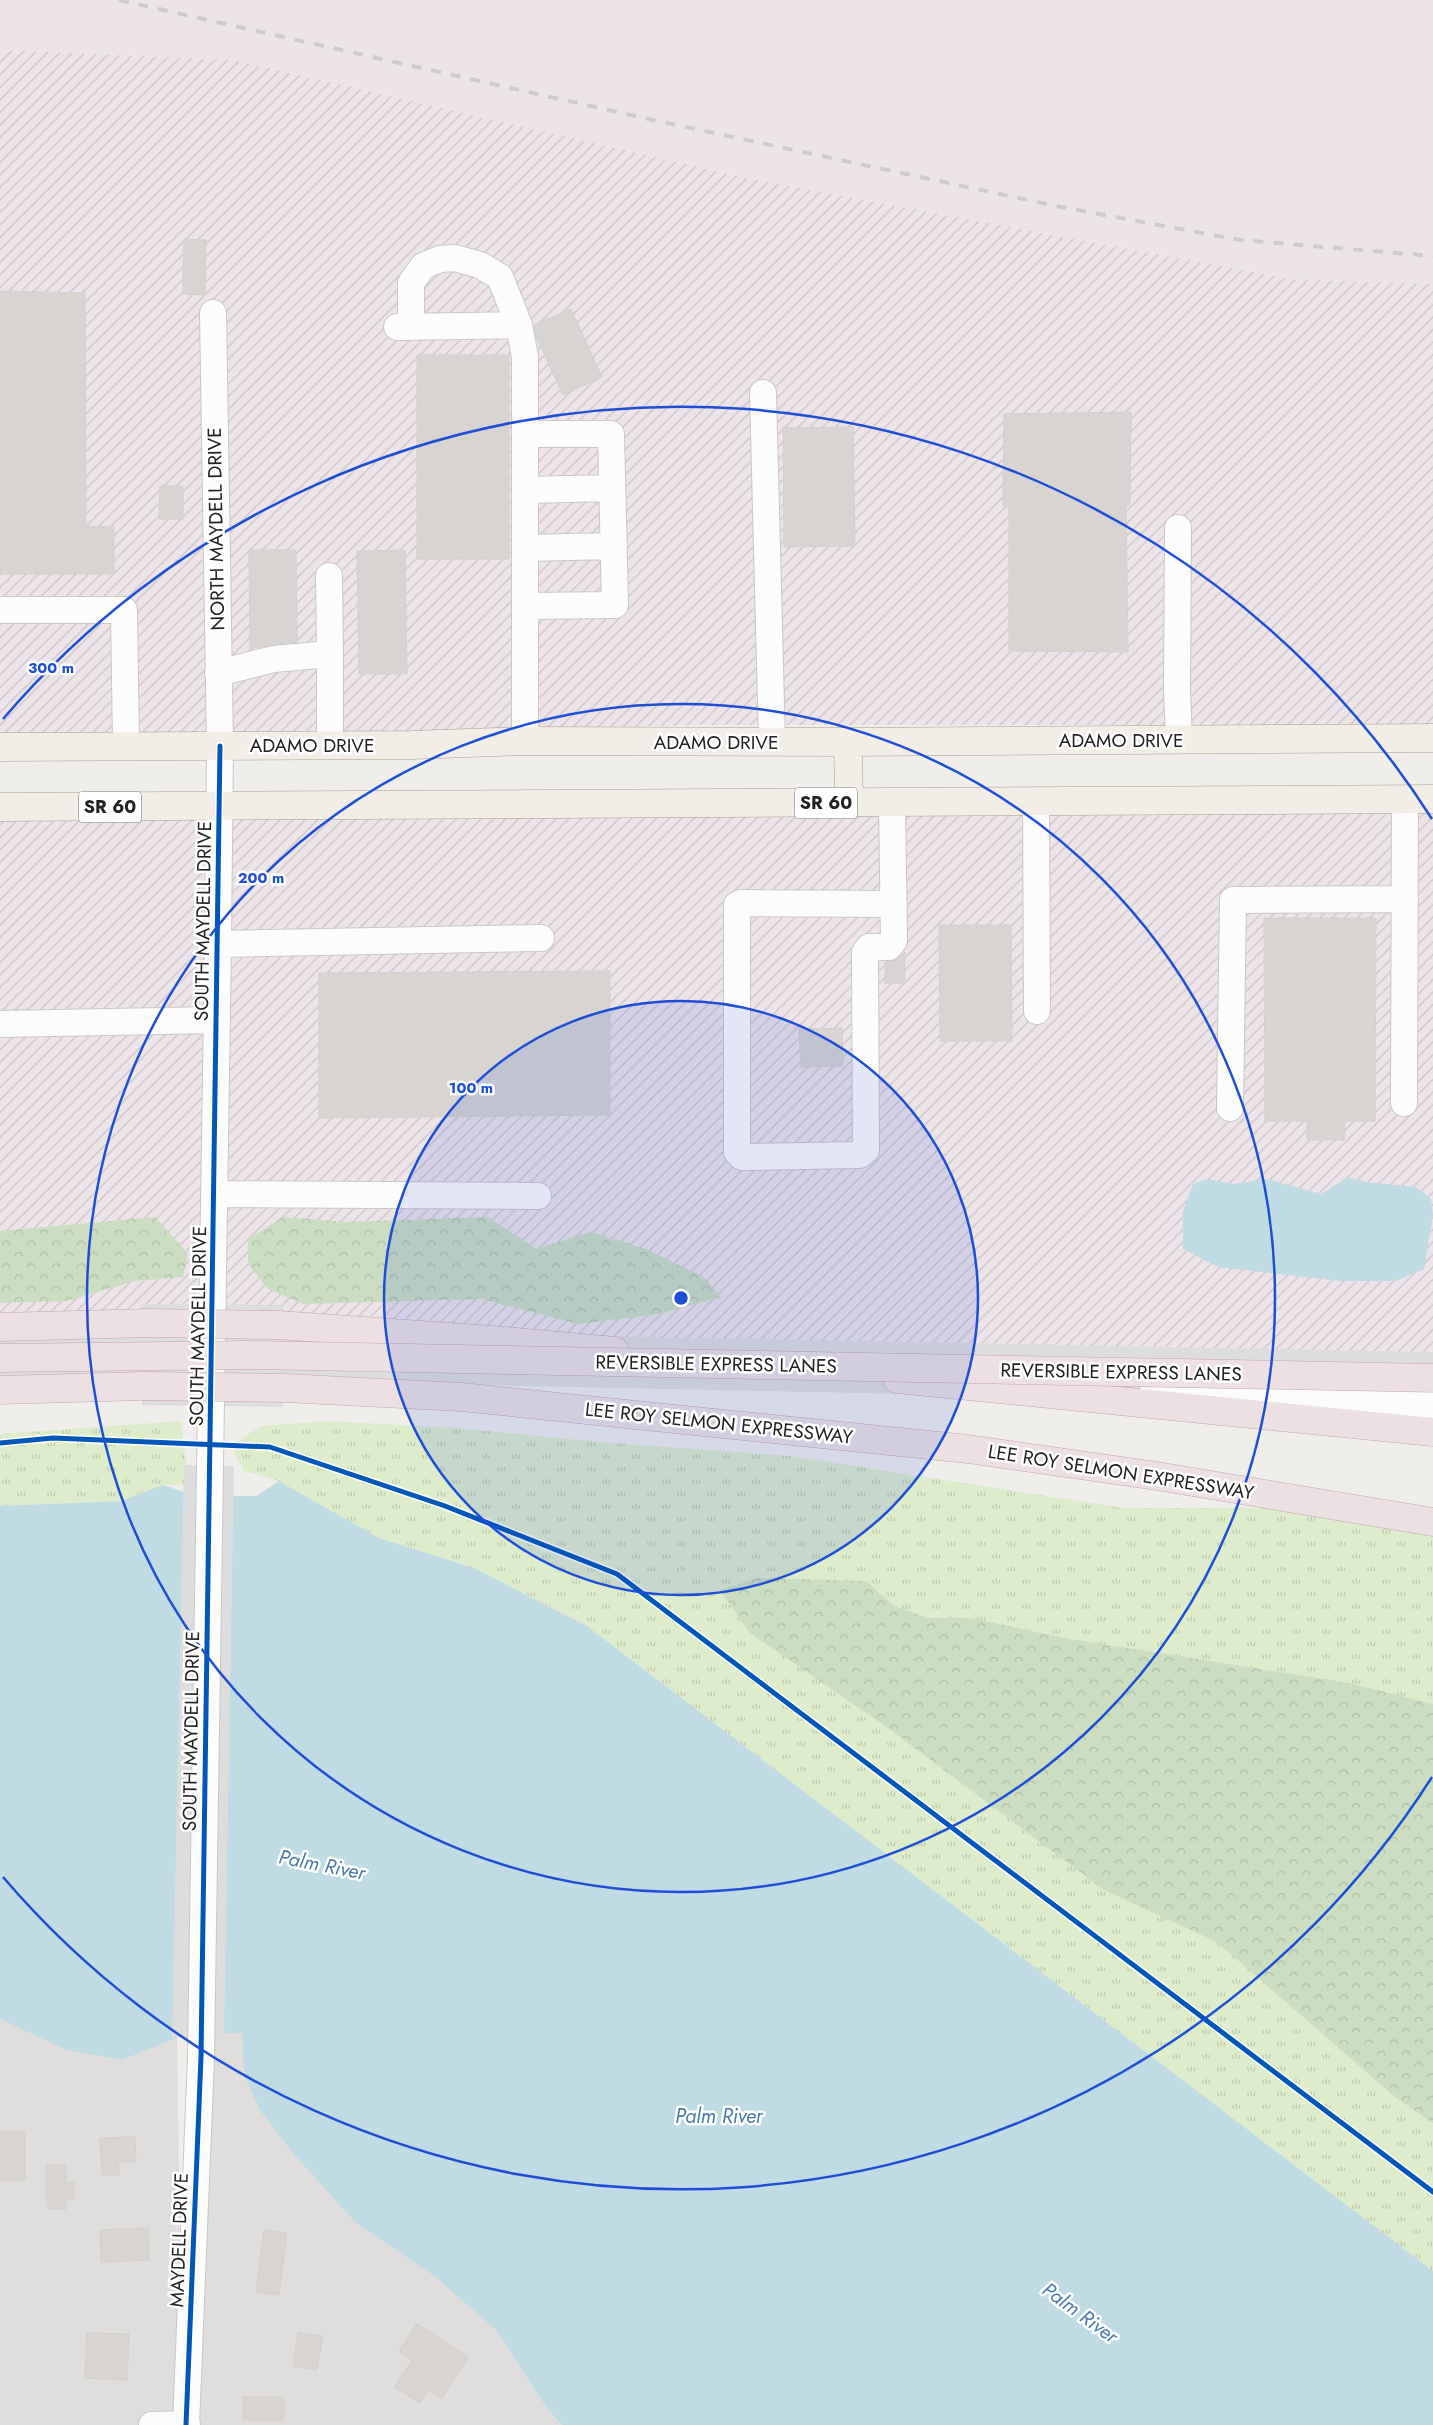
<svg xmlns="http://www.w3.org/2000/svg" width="1433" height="2425" viewBox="0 0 1433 2425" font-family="Jost,sans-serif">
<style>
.residential{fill:#dfdedc}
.industrial{fill:url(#industrial-furrows)}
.railway{fill:#ede4e9}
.grass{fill:url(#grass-tufts)}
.forest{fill:url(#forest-crowns)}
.water{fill:#bfdbe3}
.pier{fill:#dedddd}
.building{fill:#d7d4d2;stroke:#d3d0cc}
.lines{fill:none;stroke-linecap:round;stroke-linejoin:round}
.minor-casing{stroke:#c9c8c7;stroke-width:28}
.major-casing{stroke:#a79c86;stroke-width:29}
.highway-casing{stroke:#c5a2ac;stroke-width:29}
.minor{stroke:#fdfcfc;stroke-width:26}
.major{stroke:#f3ede7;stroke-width:28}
.highway{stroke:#ece0e2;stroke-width:28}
.rail{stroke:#ccc;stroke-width:4;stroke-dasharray:10 10;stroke-linecap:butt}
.highway-bridge-casing{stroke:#c5a2ac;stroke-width:29;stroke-linecap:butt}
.highway-bridge{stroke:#ece0e2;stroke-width:28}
.cycleway-casing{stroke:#fff;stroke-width:8}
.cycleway{stroke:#0057b8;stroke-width:5}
.ring{fill:none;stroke:#1d4ed8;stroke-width:2.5}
.labels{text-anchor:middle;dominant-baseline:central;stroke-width:5;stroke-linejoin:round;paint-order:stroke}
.shield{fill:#fff;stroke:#646464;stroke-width:1}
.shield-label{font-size:18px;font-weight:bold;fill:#222}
.street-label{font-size:19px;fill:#222;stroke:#fff}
.water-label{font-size:20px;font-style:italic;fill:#4a7aab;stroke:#fff}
.centre{fill:#1d4ed8;stroke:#fff;stroke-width:2.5}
.ring-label{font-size:15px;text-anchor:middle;font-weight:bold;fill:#1d4ed8;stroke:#fff;stroke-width:5;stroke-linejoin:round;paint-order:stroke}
</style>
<defs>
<pattern id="industrial-furrows" width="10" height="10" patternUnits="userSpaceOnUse" patternTransform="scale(1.25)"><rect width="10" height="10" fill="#ede4e9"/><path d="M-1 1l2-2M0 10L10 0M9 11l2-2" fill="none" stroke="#cbc3c8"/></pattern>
<pattern id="grass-tufts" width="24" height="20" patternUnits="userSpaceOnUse" patternTransform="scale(1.25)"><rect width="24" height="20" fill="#ddeccb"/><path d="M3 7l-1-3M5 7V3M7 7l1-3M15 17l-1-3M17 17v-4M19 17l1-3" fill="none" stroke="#bdcaae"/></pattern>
<pattern id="forest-crowns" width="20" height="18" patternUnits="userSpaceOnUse" patternTransform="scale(1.25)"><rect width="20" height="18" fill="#cbdec1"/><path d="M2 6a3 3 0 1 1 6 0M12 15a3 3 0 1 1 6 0" fill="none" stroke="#aebea6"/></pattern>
</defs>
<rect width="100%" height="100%" fill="#f0eeeb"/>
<path class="residential" d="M 0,2019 L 122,2060 L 177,2038 L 183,2425 L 0,2425 Z
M 191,2033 L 242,2033 L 244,2075 L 433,2275 L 496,2330 L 548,2410 L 562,2425 L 189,2425 Z"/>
<path class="industrial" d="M 0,50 L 235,60 L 742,177 L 1291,279 L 1433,284 L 1433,725 L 702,725 L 0,741 Z
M 1433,793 L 1433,1379 L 980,1376 L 210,1311 L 225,800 Z
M 218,805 L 205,1314 L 0,1320 L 0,808 Z"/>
<path class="railway" d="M 0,0 L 1433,0 L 1433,284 L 1291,279 L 742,177 L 235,60 L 0,50 Z"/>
<path class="grass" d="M 181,1421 L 189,1485 L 163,1485 L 121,1501 L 0,1506 L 0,1434 Z
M 326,1421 L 457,1428 L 610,1443 L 790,1456 L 1124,1508 L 1264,1508 L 1433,1524 L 1433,2271 L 587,1626 L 474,1568 L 379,1538 L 279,1481 L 244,1471 L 231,1446 L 261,1426 Z"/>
<path class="forest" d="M 155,1217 L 188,1254 L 183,1277 L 135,1281 L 67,1301 L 0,1303 L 0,1231 Z
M 283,1217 L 345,1222 L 488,1217 L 536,1249 L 591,1232 L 646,1249 L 704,1277 L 721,1297 L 659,1314 L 579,1324 L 481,1299 L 303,1304 L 268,1289 L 248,1264 L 248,1239 Z
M 758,1578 L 866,1581 L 893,1605 L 928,1618 L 971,1618 L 1064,1638 L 1349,1683 L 1433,1704 L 1433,2123 L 1395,2097 L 1217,1942 L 1104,1890 L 888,1728 L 750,1633 L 720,1590 Z"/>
<path class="water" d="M 1348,1177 L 1366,1182 L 1416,1187 L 1431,1199 L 1433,1215 L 1424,1269 L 1396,1281 L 1341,1281 L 1218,1267 L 1183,1249 L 1183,1212 L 1193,1184 L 1208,1179 L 1233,1184 L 1266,1179 L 1321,1194 Z
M 279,1481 L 379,1538 L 474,1568 L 587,1626 L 1433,2271 L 1433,2425 L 562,2425 L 548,2410 L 496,2330 L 433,2275 L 355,2222 L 293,2153 L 260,2110 L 244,2075 L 242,2033 L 194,2033 L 194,2038 L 177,2038 L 122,2060 L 67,2050 L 0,2019 L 0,1506 L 121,1501 L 163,1485 L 203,1498 L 204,1496 L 256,1496 Z"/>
<path class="pier" d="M 143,1304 L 284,1305 L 283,1330 L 1433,1352 L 1433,1405 L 283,1381 L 283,1407 L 142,1405 L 142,1382 L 0,1385 L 0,1333 L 143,1329 Z
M 184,1465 L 234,1466 L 224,2039 L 172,2038 Z"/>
<path class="building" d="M 184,239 L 206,240 L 205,295 L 183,294 Z
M 0,291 L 85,293 L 86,526 L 114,527 L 114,574 L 0,574 Z
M 571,309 L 602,377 L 563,395 L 536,336 L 534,325 Z
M 417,355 L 509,355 L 509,559 L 417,559 Z
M 1131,412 L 1130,505 L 1126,505 L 1128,652 L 1009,651 L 1009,506 L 1003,506 L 1004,414 Z
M 853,427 L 855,546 L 784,547 L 783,428 Z
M 160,486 L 183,486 L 183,519 L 159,519 Z
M 249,550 L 296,550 L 297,642 L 273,644 L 250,649 Z
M 405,550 L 407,674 L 359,674 L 357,551 Z
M 1264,918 L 1376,918 L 1375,1121 L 1345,1121 L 1344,1140 L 1307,1140 L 1307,1121 L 1265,1121 Z
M 939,925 L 1011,925 L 1012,1041 L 940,1041 Z
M 905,952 L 904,983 L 885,983 L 885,962 L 896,960 Z
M 610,971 L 610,1115 L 319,1118 L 319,973 Z
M 842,1028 L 843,1066 L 801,1067 L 799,1029 Z
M 0,2131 L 25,2131 L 25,2180 L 0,2180 Z
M 135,2137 L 136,2162 L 118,2162 L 119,2175 L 102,2175 L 100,2138 Z
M 46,2165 L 66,2165 L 66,2182 L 74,2182 L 74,2200 L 66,2200 L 66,2209 L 48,2209 L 48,2200 L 46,2200 Z
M 148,2228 L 149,2260 L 101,2262 L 100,2230 Z
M 264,2230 L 287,2233 L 279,2295 L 256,2292 Z
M 417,2324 L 468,2357 L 442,2398 L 429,2390 L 420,2403 L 394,2387 L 412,2360 L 399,2351 Z
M 87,2333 L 129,2334 L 127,2380 L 85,2378 Z
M 298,2333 L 323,2336 L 317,2370 L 293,2366 Z
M 243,2397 L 284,2397 L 284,2420 L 243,2420 Z"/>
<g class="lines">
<g class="minor-casing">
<path id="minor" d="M 397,327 L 519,325 L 525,357 L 525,741
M 411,327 L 411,283 L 423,266 L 440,259 L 455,258 L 480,265 L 500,277 L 519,325
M 763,393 L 772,742
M 525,434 L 611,434 L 615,605 L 526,606
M 525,490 L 612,488
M 1178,528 L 1177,689 L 1179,740
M 525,548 L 614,546
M 329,576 L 330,654
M 0,610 L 124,610 L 126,746
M 218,673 L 274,659 L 330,654 L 330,745
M 1036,801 L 1037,1011
M 892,802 L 894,941 L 889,947 L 869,947 L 865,952 L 866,1150 L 860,1155 L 742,1157 L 737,1152 L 737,905 L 741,903 L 894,904
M 218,944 L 541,938
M 0,1024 L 217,1020
M 1404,1103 L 1405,799
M 1230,1108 L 1233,900 L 1405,899
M 214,1194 L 538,1196
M 1152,1394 L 1433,1405
M 152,2425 L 187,2424
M 186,2425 L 201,2057 L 218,944 L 220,746 L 213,313"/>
</g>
<g class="major-casing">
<path id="major" d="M 848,742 L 849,803
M 0,747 L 411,745 L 525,741 L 848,742 L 1433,738
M 0,807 L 1433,799"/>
</g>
<g class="highway-casing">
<path id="highway" d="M 278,1325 L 506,1341 L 615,1351
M 0,1327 L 149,1323
M 897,1379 L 1433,1432
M 284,1388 L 461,1397 L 968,1449 L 1157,1476 L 1433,1522
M 0,1390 L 143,1386"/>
</g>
<use href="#minor" class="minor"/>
<use href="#major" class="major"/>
<use href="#highway" class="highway"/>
<path class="rail" d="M 119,0 L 653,120 L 1061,207 L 1240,240 L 1433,256"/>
<g class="highway-bridge-casing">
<path id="highway-bridge" d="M 149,1323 L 278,1325
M 0,1358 L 248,1355 L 1433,1378
M 143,1386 L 284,1388"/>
</g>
<use href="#highway-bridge" class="highway-bridge"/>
<g class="cycleway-casing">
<path id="cycleway" d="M 0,1443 L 53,1438 L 270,1447 L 445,1506 L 617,1574 L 1433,2192
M 186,2425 L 201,2057 L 220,746"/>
</g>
<use href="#cycleway" class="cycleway"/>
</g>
<circle cx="681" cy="1298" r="297" fill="#1d4ed8" fill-opacity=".12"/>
<g class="ring">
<circle cx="681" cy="1298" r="297"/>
<circle cx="681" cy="1298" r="594"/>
<path d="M1432 1777A891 891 0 0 1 3 1877M3 719A891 891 0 0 1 1432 819"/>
</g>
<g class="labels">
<g class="shield">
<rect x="795" y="787.5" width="62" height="31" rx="4"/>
<rect x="79" y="791.5" width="62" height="31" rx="4"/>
</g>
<g class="shield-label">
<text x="826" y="803">SR 60</text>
<text x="110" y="807">SR 60</text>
</g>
<g class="street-label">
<text transform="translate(216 529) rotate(-91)">NORTH MAYDELL DRIVE</text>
<text x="1121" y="740">ADAMO DRIVE</text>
<text x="716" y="742">ADAMO DRIVE</text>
<text x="312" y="745">ADAMO DRIVE</text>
<text transform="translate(203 921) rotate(-89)">SOUTH MAYDELL DRIVE</text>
<text transform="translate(198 1326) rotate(-89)">SOUTH MAYDELL DRIVE</text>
<text transform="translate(716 1364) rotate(1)">REVERSIBLE EXPRESS LANES</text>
<text transform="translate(1121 1372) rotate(1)">REVERSIBLE EXPRESS LANES</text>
<text transform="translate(719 1423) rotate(6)">LEE ROY SELMON EXPRESSWAY</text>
<text transform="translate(1121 1472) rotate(9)">LEE ROY SELMON EXPRESSWAY</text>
<text transform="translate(191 1731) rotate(-89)">SOUTH MAYDELL DRIVE</text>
<text transform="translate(179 2240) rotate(-88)">MAYDELL DRIVE</text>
</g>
<g class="water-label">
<text transform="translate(322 1865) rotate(11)">Palm River</text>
<text x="719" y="2116">Palm River</text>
<text transform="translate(1080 2313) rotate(36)">Palm River</text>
</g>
</g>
<circle cx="681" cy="1298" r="8" class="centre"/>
<g class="ring-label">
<text x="51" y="673">300 m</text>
<text x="261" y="883">200 m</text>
<text x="471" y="1093">100 m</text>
</g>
</svg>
